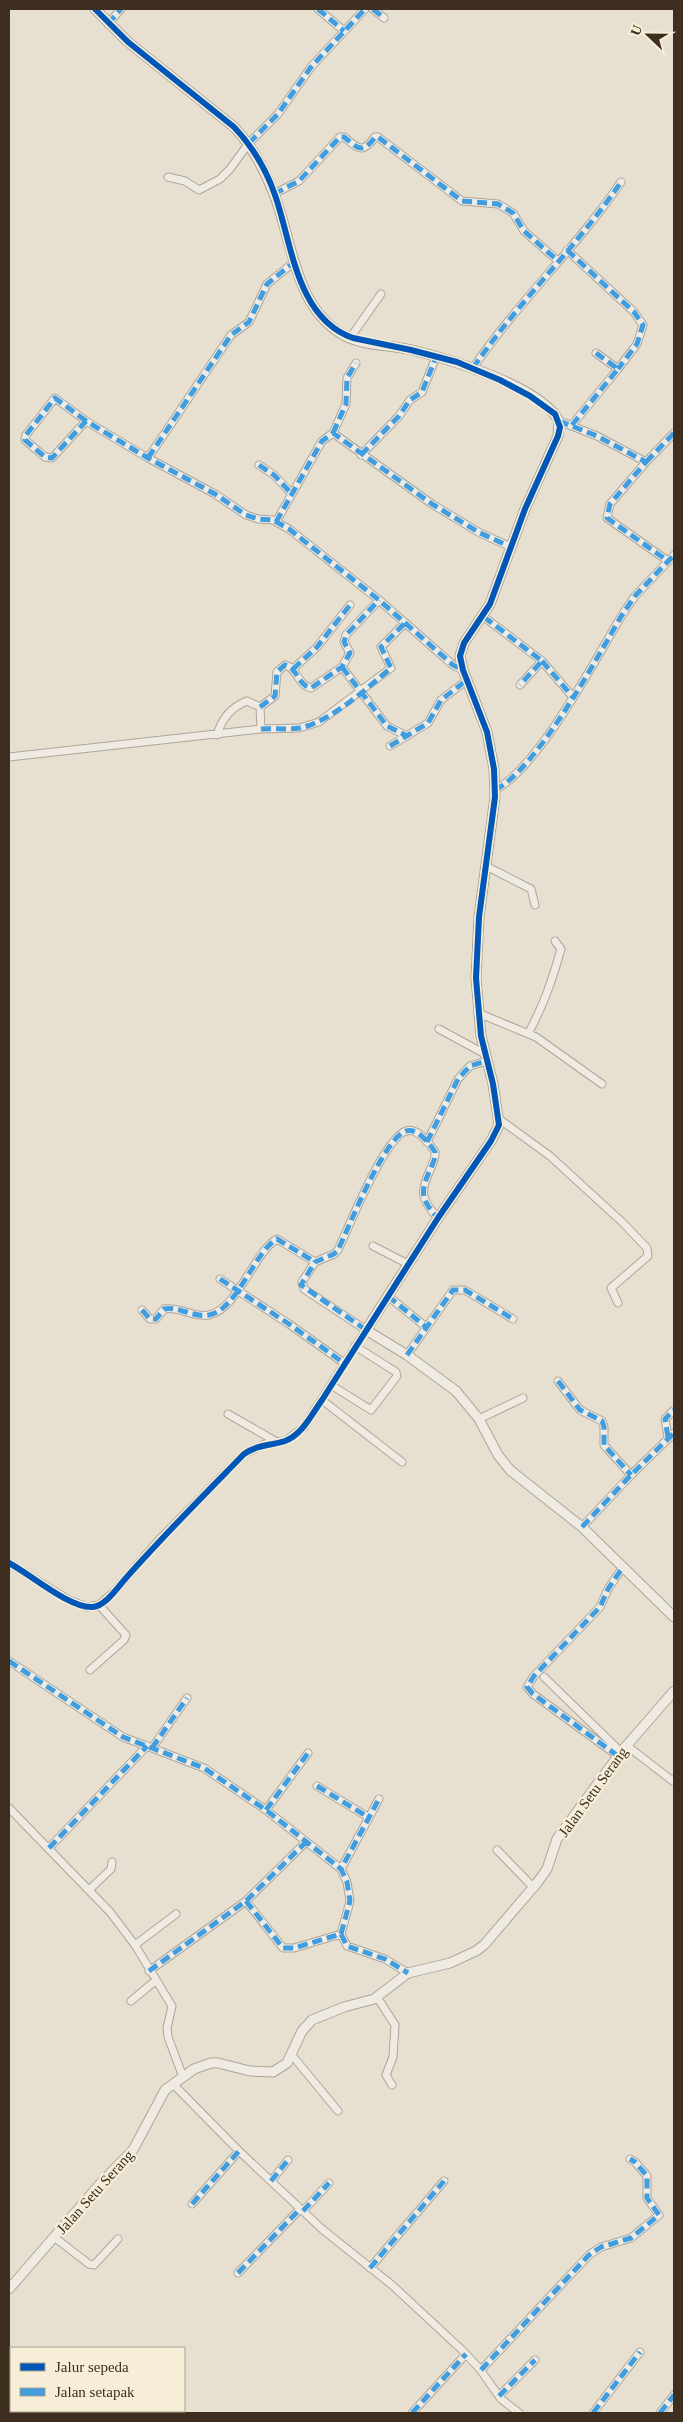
<svg xmlns="http://www.w3.org/2000/svg" width="683" height="2422" viewBox="0 0 683 2422" font-family="'Times New Roman',serif">
<style>
.lines{fill:none;stroke-linecap:round;stroke-linejoin:round}
.minor-casing{stroke:#ada599;stroke-width:9}
.tertiary-casing{stroke:#ada599;stroke-width:11}
.minor{stroke:#efebe3;stroke-width:7}
.tertiary{stroke:#efebe3;stroke-width:9}
.quiet{stroke:#3f9de0;stroke-width:5;stroke-dasharray:10 5;stroke-linecap:butt}
.cycleway-casing{stroke:#f7eed8;stroke-width:9}
.cycleway{stroke:#0057b8;stroke-width:6}
.labels{text-anchor:middle;dominant-baseline:central;stroke-width:4.5;stroke-linejoin:round;paint-order:stroke}
.street-label{font-size:15px;fill:#3d2e20;stroke:#f7eed8}
</style>
<rect width="100%" height="100%" fill="#e7e0d1"/>
<g class="lines">
<g class="minor-casing">
<path id="minor" d="M 318,9 L 344,31
M 373,9 L 384,18
M 108,24 L 121,9
M 168,177 L 185,181 L 199,190 L 220,179 L 230,169 L 249,143 L 278,114 L 311,67 L 365,9
M 274,194 L 299,181 L 340,137 L 344,137 C 358,148 362,155 375,137 L 378,137 L 462,201 L 498,204 L 513,213 L 524,231 L 558,261
M 567,250 L 634,312 L 643,325 L 637,344 L 618,369
M 350,338 L 381,294
M 473,368 C 518,302 577,247 621,182
M 86,421 L 55,398 L 26,435 L 25,440 L 45,457 L 52,458 L 86,421 L 148,458 L 215,494 L 246,515 L 258,519 L 273,520 L 289,529 L 379,600 L 453,665 L 463,670
M 559,421 L 597,436 L 646,462 L 610,504 L 607,518 L 668,561
M 572,425 L 618,369 L 596,353
M 333,433 L 346,404 L 347,378 L 356,363
M 361,455 L 399,416 L 410,400 L 422,392 L 436,357
M 148,458 L 231,335 L 249,322 L 267,284 L 293,263
M 646,462 L 674,433
M 259,465 L 274,475 L 292,494
M 276,522 L 322,441 L 333,433 L 432,504 L 480,533 L 511,547
M 484,617 L 542,661 L 520,685
M 542,661 L 572,696
M 342,667 L 387,726 L 407,736
M 293,669 L 317,647 L 350,605
M 260,707 L 275,696 L 277,672 L 285,665 C 298,668 297,685 311,688 L 342,667 L 350,653 L 344,642 L 346,635 L 379,600
M 217,735 C 222,718 231,707 247,701 L 260,707 L 261,729
M 390,746 L 428,723 L 441,700 L 467,680
M 9,757 L 261,729 L 299,728 L 319,722 L 391,668 L 381,647 L 405,623
M 495,790 C 538,768 596,659 622,615 L 635,596 L 674,555
M 486,866 L 531,889 L 535,905
M 478,1013 L 536,1037 L 602,1084
M 439,1029 L 485,1054
M 528,1034 C 544,1004 552,981 561,949 L 555,941
M 499,1119 L 550,1156 L 622,1222 L 647,1248 L 648,1256 L 611,1288 L 618,1303
M 427,1142 L 458,1079 L 470,1066 L 486,1061
M 373,1246 L 408,1264
M 220,1279 L 289,1324 L 344,1363
M 388,1296 L 426,1327
M 142,1310 L 150,1319 L 156,1319 L 164,1309 C 180,1306 193,1318 209,1315 C 238,1309 254,1252 277,1239 L 315,1262
M 407,1355 L 453,1290 L 465,1290 L 513,1319
M 558,1381 L 580,1410 L 602,1421 L 604,1427 L 604,1445 L 631,1475
M 331,1385 L 371,1410 L 397,1376 L 396,1372 L 355,1346
M 322,1400 L 402,1462
M 228,1414 L 277,1442
M 479,1419 L 523,1398
M 668,1437 L 665,1419 L 674,1410
M 582,1527 L 631,1475 L 674,1433
M 9,1563 L 69,1600 L 87,1607 L 99,1605 L 114,1592 L 158,1541 L 244,1454 L 265,1444 L 285,1441 L 304,1427 L 366,1330 L 304,1289 L 302,1282 L 315,1262 L 334,1254 L 338,1250 C 349,1227 384,1138 406,1131 C 417,1127 430,1144 435,1152 C 436,1158 433,1162 431,1168 C 420,1191 420,1199 438,1218
M 9,1661 L 123,1737 L 204,1768 L 266,1810 L 341,1869
M 90,1670 L 124,1640 L 126,1635 L 99,1605
M 544,1677 L 621,1752
M 626,1745 L 674,1782
M 152,1748 L 187,1698
M 618,1756 L 533,1694 L 527,1687 L 534,1676 L 600,1607 L 608,1589 L 623,1567
M 317,1786 L 368,1817
M 9,1808 L 110,1912 L 135,1945 L 172,2006 L 167,2028 L 168,2037 L 183,2077
M 266,1810 L 308,1753
M 49,1848 L 147,1746
M 497,1850 L 534,1888
M 90,1889 L 111,1869 L 112,1862
M 246,1901 L 283,1948 L 294,1948 L 341,1934 L 347,1946 L 385,1959 L 408,1973
M 341,1934 L 350,1901 L 347,1882 L 341,1869 L 379,1799
M 135,1945 L 176,1914
M 149,1971 L 246,1901 L 306,1842
M 377,1997 L 395,2025 L 393,2057 L 386,2075 L 392,2085
M 131,2001 L 155,1981
M 291,2054 L 338,2111
M 174,2085 L 239,2151 L 322,2229 L 392,2285 L 462,2350 L 479,2368 L 501,2399 L 519,2413
M 271,2181 L 288,2160
M 192,2204 L 239,2151
M 303,2211 L 329,2183
M 54,2237 L 89,2264 L 94,2265 L 118,2239
M 370,2268 L 444,2181
M 238,2273 L 300,2209
M 481,2370 L 589,2255 L 601,2247 L 631,2238 L 659,2215 L 647,2198 L 647,2176 L 635,2162 L 630,2159
M 499,2396 L 535,2360
M 412,2413 L 466,2354
M 593,2413 L 640,2352
M 660,2413 L 674,2395"/>
</g>
<g class="tertiary-casing">
<path id="tertiary" d="M 95,9 L 128,42 L 234,127 C 252,146 264,168 274,194 C 293,242 294,308 345,336 C 365,346 391,345 412,350 C 449,359 540,386 559,421 L 558,436 L 525,509 L 490,604 L 464,643 L 460,656 L 463,670 L 487,732 L 494,769 L 495,797 L 479,917 L 476,978 L 481,1036 L 493,1084 L 499,1125 L 491,1141 L 438,1218 L 366,1330 L 407,1355 L 456,1391 L 479,1419 L 498,1455 L 510,1470 L 582,1527 L 674,1617
M 9,2289 L 100,2184 L 133,2150 L 165,2090 L 194,2069 L 211,2063 L 218,2063 L 250,2071 L 273,2072 L 287,2063 L 302,2031 L 312,2020 L 344,2007 L 374,1999 L 408,1973 L 450,1963 L 476,1951 L 484,1945 L 537,1883 L 547,1869 L 557,1839 L 621,1752 L 674,1691"/>
</g>
<use href="#minor" class="minor"/>
<use href="#tertiary" class="tertiary"/>
<path class="quiet" d="M 318,9 L 344,31
M 373,9 L 384,18
M 108,24 L 121,9
M 249,143 L 278,114 L 311,67 L 365,9
M 274,194 L 299,181 L 340,137 L 344,137 C 358,148 362,155 375,137 L 378,137 L 462,201 L 498,204 L 513,213 L 524,231 L 558,261
M 567,250 L 634,312 L 643,325 L 637,344 L 618,369
M 473,368 C 518,302 577,247 621,182
M 86,421 L 55,398 L 26,435 L 25,440 L 45,457 L 52,458 L 86,421 L 148,458 L 215,494 L 246,515 L 258,519 L 273,520 L 289,529 L 379,600 L 453,665 L 463,670
M 559,421 L 597,436 L 646,462 L 610,504 L 607,518 L 668,561
M 572,425 L 618,369 L 596,353
M 333,433 L 346,404 L 347,378 L 356,363
M 361,455 L 399,416 L 410,400 L 422,392 L 436,357
M 148,458 L 231,335 L 249,322 L 267,284 L 293,263
M 646,462 L 674,433
M 259,465 L 274,475 L 292,494
M 276,522 L 322,441 L 333,433 L 432,504 L 480,533 L 511,547
M 484,617 L 542,661 L 520,685
M 542,661 L 572,696
M 342,667 L 387,726 L 407,736
M 293,669 L 317,647 L 350,605
M 260,707 L 275,696 L 277,672 L 285,665 C 298,668 297,685 311,688 L 342,667 L 350,653 L 344,642 L 346,635 L 379,600
M 261,729 C 274,728 288,730 300,728 C 332,721 367,688 391,668 L 381,647 L 405,623
M 390,746 L 428,723 L 441,700 L 467,680
M 495,790 C 538,768 596,659 622,615 L 635,596 L 674,555
M 427,1142 L 458,1079 L 470,1066 L 486,1061
M 220,1279 L 289,1324 L 344,1363
M 388,1296 L 426,1327
M 142,1310 L 150,1319 L 156,1319 L 164,1309 C 180,1306 193,1318 209,1315 C 238,1309 254,1252 277,1239 L 315,1262
M 366,1330 L 301,1285 L 315,1262 L 334,1254 L 338,1250 C 349,1227 384,1138 406,1131 C 417,1127 430,1144 435,1152 C 436,1158 433,1162 431,1168 C 420,1191 420,1199 438,1218
M 407,1355 L 453,1290 L 465,1290 L 513,1319
M 558,1381 L 580,1410 L 602,1421 L 604,1427 L 604,1445 L 631,1475
M 668,1437 L 665,1419 L 674,1410
M 582,1527 L 631,1475 L 674,1433
M 9,1661 L 123,1737 L 204,1768 L 266,1810 L 341,1869
M 152,1748 L 187,1698
M 618,1756 L 533,1694 L 527,1687 L 534,1676 L 600,1607 L 608,1589 L 623,1567
M 317,1786 L 368,1817
M 266,1810 L 308,1753
M 49,1848 L 147,1746
M 246,1901 L 283,1948 L 294,1948 L 341,1934 L 347,1946 L 385,1959 L 408,1973
M 341,1934 L 350,1901 L 347,1882 L 341,1869 L 379,1799
M 149,1971 L 246,1901 L 306,1842
M 271,2181 L 288,2160
M 192,2204 L 239,2151
M 303,2211 L 329,2183
M 370,2268 L 444,2181
M 238,2273 L 300,2209
M 481,2370 L 589,2255 L 601,2247 L 631,2238 L 659,2215 L 647,2198 L 647,2176 L 635,2162 L 630,2159
M 499,2396 L 535,2360
M 412,2413 L 466,2354
M 593,2413 L 640,2352
M 660,2413 L 674,2395"/>
<g class="cycleway-casing">
<path id="cycleway" d="M 9,1563 C 30,1574 69,1608 92,1607 C 105,1607 118,1587 126,1578 C 164,1535 204,1495 244,1454 C 259,1444 270,1446 285,1441 C 302,1435 312,1414 322,1400 L 438,1218 L 491,1141 L 499,1125 L 493,1084 L 481,1036 L 476,978 L 479,917 L 495,797 L 494,769 L 487,732 L 463,670 L 460,656 L 464,643 L 490,604 L 525,509 L 558,436 L 560,427 L 555,414 L 530,396 L 500,380 L 457,362 L 411,350 L 353,338 C 296,318 292,243 275,195 C 266,169 252,146 234,127 L 128,42 L 95,9"/>
</g>
<use href="#cycleway" class="cycleway"/>
</g>
<g class="labels">
<g class="street-label">
<text transform="translate(593 1792) rotate(-54)">Jalan Setu Serang</text>
<text transform="translate(95 2192) rotate(-48)">Jalan Setu Serang</text>
</g>
</g>
<rect width="683" height="2422" fill="none" stroke="#3d2e20" stroke-width="20"/>
<rect x="10" y="2347" width="175" height="65" fill="#f7eed8" stroke="#ada18e"/>
<rect x="20" y="2363" width="25" height="8" fill="#0057b8" stroke="#ada18e"/>
<text x="55" y="2372" font-size="15" fill="#3d2e20">Jalur sepeda</text>
<rect x="20" y="2388" width="25" height="8" fill="#3f9de0" stroke="#ada18e"/>
<text x="55" y="2397" font-size="15" fill="#3d2e20">Jalan setapak</text>
<g transform="translate(648 35) rotate(292)" stroke="#f7eed8" stroke-width="4" paint-order="stroke">
<path d="M0-4L9 19L0 12L-9 19Z" fill="#3d2e20"/>
<text y="-8" font-size="14" font-weight="bold" text-anchor="middle" fill="#3d2e20">U</text>
</g>
</svg>
